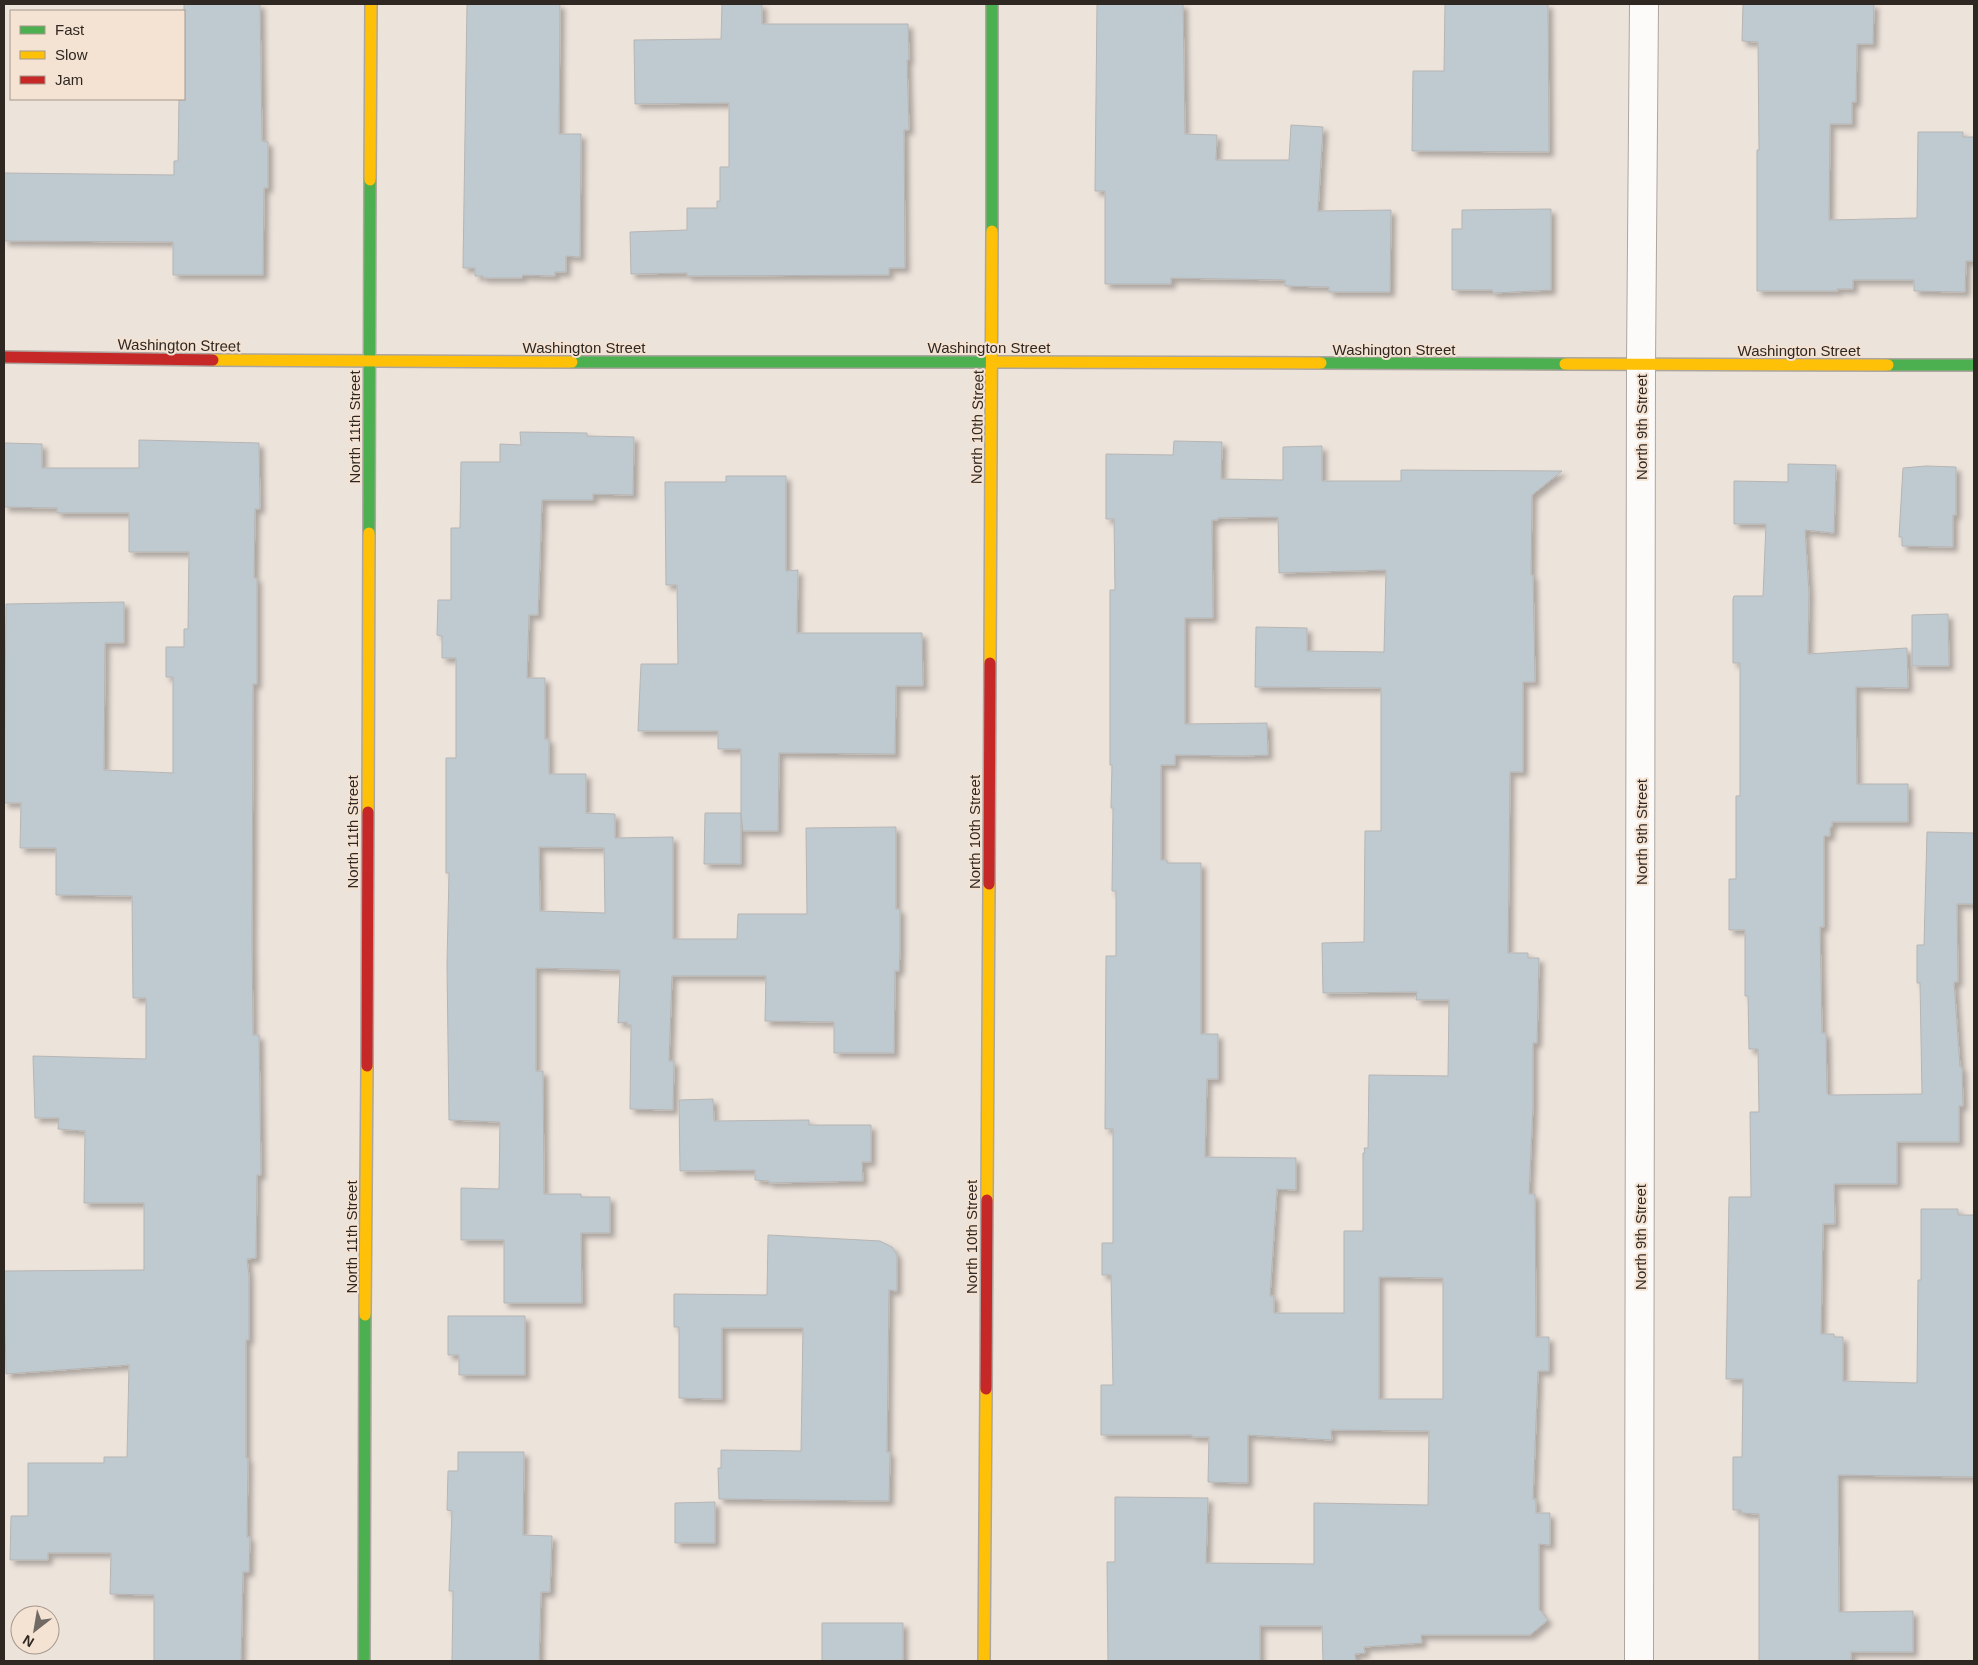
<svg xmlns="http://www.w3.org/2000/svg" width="1978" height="1665" viewBox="0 0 1978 1665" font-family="Helvetica,sans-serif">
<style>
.building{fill:#bfcad0;stroke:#b6b5b4;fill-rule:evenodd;filter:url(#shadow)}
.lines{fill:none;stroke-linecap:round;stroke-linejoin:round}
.street-casing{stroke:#ada59f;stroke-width:30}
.fast-casing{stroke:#ada59f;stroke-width:14}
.slow-casing{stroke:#ada59f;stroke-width:14}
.jam-casing{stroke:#ada59f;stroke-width:14}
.street{stroke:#fcfbfa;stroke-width:28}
.fast{stroke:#4caf50;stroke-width:11}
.slow{stroke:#ffc107;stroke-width:11}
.jam{stroke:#c62828;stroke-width:11}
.labels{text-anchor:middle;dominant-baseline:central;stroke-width:4;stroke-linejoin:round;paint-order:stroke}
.street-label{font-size:15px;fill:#2f2822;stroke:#f4e2d3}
</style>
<defs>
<filter id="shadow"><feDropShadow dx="4.5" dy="4.5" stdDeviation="2.5" flood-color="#0004"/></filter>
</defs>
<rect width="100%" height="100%" fill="#ece3db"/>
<path class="building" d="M 184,4 L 260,4 L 262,141 L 268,142 L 268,188 L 264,188 L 263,275 L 173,275 L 173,242 L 4,241 L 4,173 L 174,175 L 174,161 L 178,161 L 179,99 L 184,99 Z
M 467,4 L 560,4 L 559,134 L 581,134 L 580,257 L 566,256 L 566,272 L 555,272 L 555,276 L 523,275 L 522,278 L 483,278 L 483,276 L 475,276 L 475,268 L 463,268 Z
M 722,4 L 762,4 L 762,24 L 908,24 L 909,60 L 907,60 L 909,130 L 904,130 L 905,268 L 889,268 L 889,275 L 687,276 L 687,273 L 631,274 L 630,232 L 687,230 L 687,208 L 717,208 L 717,201 L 720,201 L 720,167 L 729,167 L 729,103 L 635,104 L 634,40 L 721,39 Z
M 1097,4 L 1183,4 L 1185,134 L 1217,135 L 1216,160 L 1289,160 L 1291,125 L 1323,127 L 1318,211 L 1391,210 L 1390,292 L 1329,292 L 1329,287 L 1285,286 L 1285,280 L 1171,278 L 1171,284 L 1105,284 L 1105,191 L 1095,191 Z
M 1445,4 L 1548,4 L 1549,152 L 1412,151 L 1413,71 L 1444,71 Z
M 1743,4 L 1874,4 L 1873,44 L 1857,44 L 1856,102 L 1852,102 L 1852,124 L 1830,124 L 1829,220 L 1917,218 L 1918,132 L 1963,132 L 1963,137 L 1974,137 L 1974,261 L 1966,261 L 1965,292 L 1914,291 L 1914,280 L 1853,280 L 1853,289 L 1837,289 L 1838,291 L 1757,291 L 1757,150 L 1759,150 L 1758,42 L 1742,41 Z
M 1551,209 L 1551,290 L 1493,293 L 1492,290 L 1452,290 L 1452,229 L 1462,229 L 1462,210 Z
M 520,432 L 587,433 L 587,436 L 634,437 L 633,495 L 593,494 L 593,500 L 542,500 L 538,615 L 529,615 L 527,678 L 545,678 L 545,739 L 549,739 L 549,774 L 586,774 L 586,813 L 615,814 L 615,838 L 673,837 L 673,939 L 737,939 L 738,914 L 807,914 L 806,828 L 896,827 L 896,909 L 900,909 L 900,950 L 899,971 L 895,971 L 894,1053 L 834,1053 L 834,1022 L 765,1021 L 766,976 L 672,976 L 669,1061 L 674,1061 L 673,1110 L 630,1109 L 631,1025 L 627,1025 L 627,1022 L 618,1023 L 620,970 L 536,968 L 536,1071 L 543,1071 L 544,1194 L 581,1194 L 581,1197 L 610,1197 L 610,1233 L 581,1233 L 582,1303 L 504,1303 L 504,1240 L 461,1240 L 461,1188 L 499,1189 L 500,1122 L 449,1120 L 447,964 L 449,873 L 446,873 L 446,758 L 456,758 L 456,658 L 442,658 L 442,636 L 437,635 L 438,600 L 451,600 L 451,528 L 460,528 L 461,462 L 500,462 L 500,444 L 521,445 ZM 539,847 L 604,848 L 605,913 L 540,911 Z
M 139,440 L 259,443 L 260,509 L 255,509 L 254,578 L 257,578 L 257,684 L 253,684 L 252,943 L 253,1035 L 259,1035 L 261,1175 L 257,1175 L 256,1258 L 247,1259 L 249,1276 L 249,1340 L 246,1340 L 246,1458 L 248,1458 L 247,1537 L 250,1537 L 249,1572 L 243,1572 L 241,1661 L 154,1661 L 154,1595 L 110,1594 L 111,1553 L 48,1553 L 48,1560 L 10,1560 L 11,1516 L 28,1516 L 28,1463 L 104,1463 L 104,1457 L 127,1457 L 129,1365 L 6,1374 L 4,1271 L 144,1270 L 144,1203 L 84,1203 L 85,1131 L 58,1129 L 59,1118 L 35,1118 L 33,1056 L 146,1059 L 146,998 L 133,998 L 132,896 L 56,895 L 56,848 L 20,848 L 21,803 L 4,803 L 6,604 L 124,602 L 124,643 L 105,643 L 104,770 L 173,773 L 173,677 L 166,677 L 166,647 L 184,647 L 184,629 L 188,629 L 189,552 L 129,552 L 129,513 L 57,513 L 57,508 L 4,507 L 4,443 L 42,444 L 42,468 L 139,468 Z
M 1174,441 L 1222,442 L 1221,479 L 1283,480 L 1283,447 L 1322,446 L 1322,481 L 1401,481 L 1401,470 L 1562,471 L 1532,495 L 1531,575 L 1533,575 L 1535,682 L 1523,682 L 1523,772 L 1510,772 L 1508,953 L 1528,953 L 1528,958 L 1539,958 L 1537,1043 L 1533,1043 L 1533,1106 L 1529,1194 L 1535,1194 L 1536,1337 L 1549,1337 L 1549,1371 L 1538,1371 L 1533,1499 L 1536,1499 L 1536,1513 L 1550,1513 L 1550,1545 L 1539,1544 L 1539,1609 L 1548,1620 L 1530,1635 L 1421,1635 L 1422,1643 L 1364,1647 L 1365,1653 L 1355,1654 L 1356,1661 L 1323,1661 L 1322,1626 L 1260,1626 L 1260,1661 L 1108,1661 L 1107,1562 L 1115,1562 L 1115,1497 L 1208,1498 L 1206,1563 L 1314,1564 L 1314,1503 L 1428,1505 L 1429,1431 L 1331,1430 L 1332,1440 L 1248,1435 L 1248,1483 L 1208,1482 L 1209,1437 L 1192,1437 L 1192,1435 L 1101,1435 L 1101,1385 L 1113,1385 L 1111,1275 L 1102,1275 L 1102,1243 L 1113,1243 L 1113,1129 L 1105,1129 L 1106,956 L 1116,956 L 1116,891 L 1112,891 L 1113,808 L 1111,808 L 1112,765 L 1110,765 L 1110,590 L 1115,590 L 1114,519 L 1106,519 L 1106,454 L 1173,455 ZM 1278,517 L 1279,573 L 1386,570 L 1384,652 L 1307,651 L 1307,628 L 1256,627 L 1255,687 L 1381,688 L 1381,831 L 1365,831 L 1364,942 L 1322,943 L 1323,993 L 1417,992 L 1416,1000 L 1449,1000 L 1448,1076 L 1369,1075 L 1368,1148 L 1364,1148 L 1365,1153 L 1363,1153 L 1363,1231 L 1344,1231 L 1344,1313 L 1274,1313 L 1274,1296 L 1270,1296 L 1277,1189 L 1296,1190 L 1296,1158 L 1205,1157 L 1207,1079 L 1218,1079 L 1218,1034 L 1201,1034 L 1201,863 L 1167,863 L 1167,860 L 1161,860 L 1161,765 L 1175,765 L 1175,755 L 1243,756 L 1268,755 L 1267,723 L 1185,724 L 1185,618 L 1213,618 L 1212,520 L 1218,520 L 1218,518 ZM 1379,1277 L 1443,1278 L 1443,1399 L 1379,1399 Z
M 1788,464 L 1836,465 L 1834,533 L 1805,530 L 1809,593 L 1808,654 L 1907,648 L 1908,688 L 1856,687 L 1857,784 L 1908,784 L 1908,822 L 1832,822 L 1832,827 L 1830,827 L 1830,836 L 1824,836 L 1824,927 L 1820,927 L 1822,1033 L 1826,1033 L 1827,1093 L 1829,1095 L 1922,1094 L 1920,983 L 1917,983 L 1917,945 L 1924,945 L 1927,832 L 1974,833 L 1974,904 L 1957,904 L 1958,982 L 1954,982 L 1960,1067 L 1962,1067 L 1963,1106 L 1959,1106 L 1959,1142 L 1897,1142 L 1897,1184 L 1834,1184 L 1835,1224 L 1823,1224 L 1821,1334 L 1834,1334 L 1834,1337 L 1843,1337 L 1843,1381 L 1917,1383 L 1918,1280 L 1921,1280 L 1921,1209 L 1958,1209 L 1958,1215 L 1974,1215 L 1974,1477 L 1838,1475 L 1839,1612 L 1913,1611 L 1913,1652 L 1851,1652 L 1851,1661 L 1759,1661 L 1759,1514 L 1741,1513 L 1741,1510 L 1733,1510 L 1733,1457 L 1742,1457 L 1743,1379 L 1726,1379 L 1729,1197 L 1751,1197 L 1750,1112 L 1759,1112 L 1758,1049 L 1749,1049 L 1748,996 L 1745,996 L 1745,930 L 1729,930 L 1729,879 L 1736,879 L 1736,796 L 1740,796 L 1740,663 L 1733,663 L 1733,599 L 1734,596 L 1763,596 L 1766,524 L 1734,524 L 1734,481 L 1788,482 Z
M 1926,466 L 1956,467 L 1956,515 L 1953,515 L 1953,547 L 1902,546 L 1902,537 L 1899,537 L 1903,468 Z
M 726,476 L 786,476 L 786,571 L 798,570 L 797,633 L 922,633 L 923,686 L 896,686 L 895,754 L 779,753 L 778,831 L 743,831 L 741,814 L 741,749 L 718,749 L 718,731 L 638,731 L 641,664 L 678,664 L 677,585 L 666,585 L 665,482 L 726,482 Z
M 1948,614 L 1949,666 L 1912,666 L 1912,615 Z
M 705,813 L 741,813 L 741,864 L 704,864 Z
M 713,1099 L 714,1121 L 809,1120 L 809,1125 L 871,1125 L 871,1162 L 862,1162 L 863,1181 L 769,1183 L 769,1181 L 755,1180 L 755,1170 L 680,1171 L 679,1100 Z
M 768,1235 L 880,1241 L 892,1247 L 897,1255 L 897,1291 L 889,1290 L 887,1452 L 890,1452 L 889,1501 L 719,1499 L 718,1468 L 721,1468 L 721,1450 L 801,1451 L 803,1328 L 722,1328 L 722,1399 L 679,1398 L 679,1327 L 674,1327 L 674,1294 L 767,1295 Z
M 448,1316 L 525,1316 L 525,1375 L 459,1375 L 459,1355 L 448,1355 Z
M 458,1452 L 524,1452 L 523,1535 L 552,1536 L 550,1592 L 541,1592 L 539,1661 L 452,1661 L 453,1591 L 449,1591 L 452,1511 L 447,1510 L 448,1471 L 458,1471 Z
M 715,1502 L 715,1543 L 675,1543 L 675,1503 Z
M 822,1623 L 903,1623 L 903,1661 L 822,1661 Z"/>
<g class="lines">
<g class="street-casing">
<path id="street" d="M 1639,1661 L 1641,364 L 1644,4"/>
</g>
<g class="fast-casing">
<path id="fast" d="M 992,4 L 992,231
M 572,362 L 995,362
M 1321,363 L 1565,364
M 1888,365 L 1974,365
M 369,533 L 370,180
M 364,1661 L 365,1315"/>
</g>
<g class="slow-casing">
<path id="slow" d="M 370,180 L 371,4
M 213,360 L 572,362
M 995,362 L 1321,363
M 1565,364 L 1888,365
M 990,663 L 992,231
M 368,812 L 369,533
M 987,1200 L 989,884
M 365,1315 L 367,1066
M 984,1661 L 986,1389"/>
</g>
<g class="jam-casing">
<path id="jam" d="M 4,357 L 213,360
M 989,884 L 990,663
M 367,1066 L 368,812
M 986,1389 L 987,1200"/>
</g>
<use href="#street" class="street"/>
<use href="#fast" class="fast"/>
<use href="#slow" class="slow"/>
<use href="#jam" class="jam"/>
</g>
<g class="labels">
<g class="street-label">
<text transform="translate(179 345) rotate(1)">Washington Street</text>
<text x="584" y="347">Washington Street</text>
<text x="989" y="347">Washington Street</text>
<text x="1394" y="349">Washington Street</text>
<text x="1799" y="350">Washington Street</text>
<text transform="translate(354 427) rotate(-90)">North 11th Street</text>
<text transform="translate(977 427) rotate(-89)">North 10th Street</text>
<text transform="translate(1641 427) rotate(-90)">North 9th Street</text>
<text transform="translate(352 832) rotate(-90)">North 11th Street</text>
<text transform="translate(974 832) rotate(-90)">North 10th Street</text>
<text transform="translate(1641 832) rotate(-90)">North 9th Street</text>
<text transform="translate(351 1237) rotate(-90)">North 11th Street</text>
<text transform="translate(971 1237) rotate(-90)">North 10th Street</text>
<text transform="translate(1640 1237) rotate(-90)">North 9th Street</text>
</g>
</g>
<rect width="1978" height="1665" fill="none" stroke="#2f2822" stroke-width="10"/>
<rect x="10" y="10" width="175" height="90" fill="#f4e2d3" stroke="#a5988c"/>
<rect x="20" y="26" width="25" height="8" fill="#4caf50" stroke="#a5988c"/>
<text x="55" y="35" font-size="15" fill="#2f2822">Fast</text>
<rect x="20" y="51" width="25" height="8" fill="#ffc107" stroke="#a5988c"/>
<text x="55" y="60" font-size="15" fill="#2f2822">Slow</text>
<rect x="20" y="76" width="25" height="8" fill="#c62828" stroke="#a5988c"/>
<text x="55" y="85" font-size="15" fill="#2f2822">Jam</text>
<g transform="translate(35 1630) rotate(211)"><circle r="24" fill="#f4e2d3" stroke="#a5988c"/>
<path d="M0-4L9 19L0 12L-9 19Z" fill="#716963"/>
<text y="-8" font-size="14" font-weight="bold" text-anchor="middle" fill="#2f2822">N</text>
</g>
</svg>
